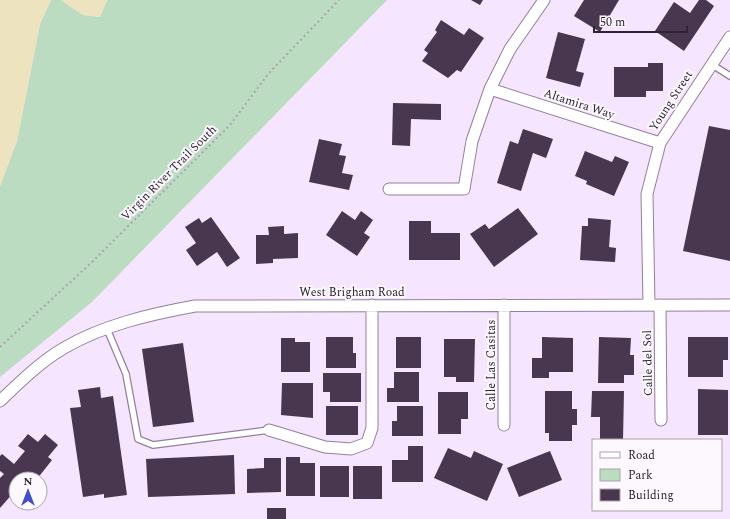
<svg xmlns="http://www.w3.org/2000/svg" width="730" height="519" viewBox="0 0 730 519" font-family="Spectral,serif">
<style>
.green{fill:#bbdcc0}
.sand{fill:#ede3be}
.building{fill:#48374f}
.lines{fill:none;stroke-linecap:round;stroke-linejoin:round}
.lane-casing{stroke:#93809c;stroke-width:8}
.street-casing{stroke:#93809c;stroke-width:13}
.path{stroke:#aea1b5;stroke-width:2;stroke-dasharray:2 3;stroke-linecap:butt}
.lane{stroke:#fff;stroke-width:5.5}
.street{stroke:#fff;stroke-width:11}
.labels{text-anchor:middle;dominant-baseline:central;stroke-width:4;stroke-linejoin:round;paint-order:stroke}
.street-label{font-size:12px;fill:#2c2430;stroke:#fcf8fe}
</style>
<rect width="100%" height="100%" fill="#f6e5fe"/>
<path class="green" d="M 51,0 L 61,0 L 83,15 L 100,17 L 107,0 L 387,0 L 92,302 L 0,377 L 0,186 L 17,141 L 40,24 Z"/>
<path class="sand" d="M 0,0 L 51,0 L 40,24 L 17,141 L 0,186 Z
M 61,0 L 107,0 L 100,17 L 83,15 Z"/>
<path class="building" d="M 471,0 L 483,0 L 480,5 Z
M 584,0 L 619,0 L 600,32 L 574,16 Z
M 699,0 L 706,0 L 714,6 L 684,51 L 655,31 L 674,2 L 690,13 Z
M 441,20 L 464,35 L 469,28 L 484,38 L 461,72 L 457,70 L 448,78 L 422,61 L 428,53 L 424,50 L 437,32 L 435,30 Z
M 558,32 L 585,39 L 576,71 L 584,73 L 580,87 L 546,78 Z
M 648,63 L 663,63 L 663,91 L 646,91 L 646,97 L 614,97 L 614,67 L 648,67 Z
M 393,103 L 441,104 L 441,120 L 411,119 L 410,146 L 392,145 Z
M 709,126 L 730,130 L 730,261 L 683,251 Z
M 523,129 L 553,139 L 546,158 L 533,153 L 521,191 L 497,183 L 510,141 L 518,144 Z
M 319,139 L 342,144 L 339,155 L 346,156 L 342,173 L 353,175 L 349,190 L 309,182 Z
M 585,151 L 612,162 L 615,156 L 629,162 L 614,196 L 586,184 L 587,181 L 575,176 Z
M 518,208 L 538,234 L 494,267 L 470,234 L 485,224 L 489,229 Z
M 342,211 L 355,220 L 361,211 L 373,220 L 364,233 L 370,237 L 357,256 L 326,235 Z
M 211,217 L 240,258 L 227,267 L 217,252 L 197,266 L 186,250 L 196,243 L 185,227 L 199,218 L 202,223 Z
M 588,218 L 611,220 L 609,247 L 616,248 L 615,262 L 580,260 L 582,226 L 588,226 Z
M 409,221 L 431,221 L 431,233 L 460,233 L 460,260 L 409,260 Z
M 284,226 L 284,234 L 298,233 L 298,258 L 273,259 L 273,263 L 256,264 L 256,235 L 269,235 L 268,227 Z
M 326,337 L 353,337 L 353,353 L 356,353 L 356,368 L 326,368 Z
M 396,337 L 421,337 L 421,368 L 396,368 Z
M 542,337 L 573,338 L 573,372 L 549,372 L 549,378 L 532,378 L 532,358 L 542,358 Z
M 599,337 L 631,338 L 630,355 L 634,355 L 634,375 L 624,375 L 624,383 L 598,383 Z
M 688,337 L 728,337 L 728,360 L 723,360 L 723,377 L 688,377 Z
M 281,338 L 295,338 L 295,342 L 310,342 L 310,372 L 281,372 Z
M 444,339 L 475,339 L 474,382 L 456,382 L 456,377 L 444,377 Z
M 183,343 L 194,422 L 153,427 L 142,349 Z
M 394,372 L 419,372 L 419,402 L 387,402 L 387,388 L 394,388 Z
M 323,373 L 361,373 L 361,402 L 330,402 L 330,392 L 323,392 Z
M 282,383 L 313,383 L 313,418 L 281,415 Z
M 100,387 L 101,398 L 113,396 L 127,495 L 104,498 L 104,494 L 83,497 L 70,408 L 81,407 L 78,390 Z
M 698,389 L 728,390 L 728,435 L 698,435 Z
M 545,391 L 572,391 L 572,409 L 577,409 L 577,425 L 572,425 L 572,441 L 549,441 L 549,433 L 545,433 Z
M 592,391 L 624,391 L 623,440 L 600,440 L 600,417 L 591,417 Z
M 438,392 L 468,392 L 468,419 L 461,419 L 461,434 L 438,434 Z
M 326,406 L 358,406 L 358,435 L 326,435 Z
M 397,406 L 423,406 L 423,436 L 392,436 L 392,421 L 397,421 Z
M 28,434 L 38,442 L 45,434 L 58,445 L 48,457 L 52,460 L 37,479 L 16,479 L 16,494 L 14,492 L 0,508 L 0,478 L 4,474 L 0,471 L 0,456 L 2,454 L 14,464 L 25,451 L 18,446 Z
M 408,446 L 423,446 L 423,482 L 392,482 L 392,460 L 408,460 Z
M 448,448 L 471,458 L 474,451 L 503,464 L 487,501 L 434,478 Z
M 550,451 L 562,480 L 519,497 L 507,468 Z
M 234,455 L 235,494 L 148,497 L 146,459 Z
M 286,457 L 300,457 L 300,463 L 315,463 L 315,496 L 286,496 Z
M 264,458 L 281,458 L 281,492 L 247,493 L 247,469 L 264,468 Z
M 320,466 L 349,466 L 349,497 L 320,497 Z
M 353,466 L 382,466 L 382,499 L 353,499 Z
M 267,508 L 286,508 L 286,519 L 267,519 Z"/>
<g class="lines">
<g class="lane-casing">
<path id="lane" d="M 711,64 L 730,76
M 107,329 L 126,374 L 138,439 L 153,445 L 269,430"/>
</g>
<g class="street-casing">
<path id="street" d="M 490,89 L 660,143
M 389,189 L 464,189 L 472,141 L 490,89 L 510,49 L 544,0
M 504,305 L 504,425
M 649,305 L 647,194 L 660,143 L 730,37
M 660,305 L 661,420
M 0,401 C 20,382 40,362 64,348 C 103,325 151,314 195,306 L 730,305
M 269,430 L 325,447 L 351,449 L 367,443 L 372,428 L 372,305"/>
</g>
<path class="path" d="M 0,347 L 91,263 L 230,125 L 269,73 L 339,0"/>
<use href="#lane" class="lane"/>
<use href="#street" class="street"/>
</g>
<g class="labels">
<g class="street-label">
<text transform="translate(671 101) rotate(-57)">Young Street</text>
<text transform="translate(579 104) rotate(18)">Altamira Way</text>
<text transform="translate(169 173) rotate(-45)">Virgin River Trail South</text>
<text x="352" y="292">West Brigham Road</text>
<text transform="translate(648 363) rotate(-91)">Calle del Sol</text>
<text transform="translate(491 365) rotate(-90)">Calle Las Casitas</text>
</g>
</g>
<rect x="592" y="439" width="130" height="72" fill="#fcf8fe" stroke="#a9a3ac"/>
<rect x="600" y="452" width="20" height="6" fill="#ffffff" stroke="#a9a3ac"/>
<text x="628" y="459" font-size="12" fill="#2c2430">Road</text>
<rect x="600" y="469" width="20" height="12" fill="#bbdcc0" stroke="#a9a3ac"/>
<text x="628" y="479" font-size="12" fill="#2c2430">Park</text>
<rect x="600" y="489" width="20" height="12" fill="#48374f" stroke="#a9a3ac"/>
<text x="628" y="499" font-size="12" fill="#2c2430">Building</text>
<g transform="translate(28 491)"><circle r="19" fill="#fcf8fe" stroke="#a9a3ac"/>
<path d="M0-3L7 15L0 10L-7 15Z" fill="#444ec3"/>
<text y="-6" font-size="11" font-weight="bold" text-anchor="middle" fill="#2c2430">N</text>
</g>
<path d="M594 26v6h93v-6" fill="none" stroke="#2c2430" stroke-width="2"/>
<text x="600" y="26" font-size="12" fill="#2c2430" stroke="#fcf8fe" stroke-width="3" paint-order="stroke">50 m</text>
</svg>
